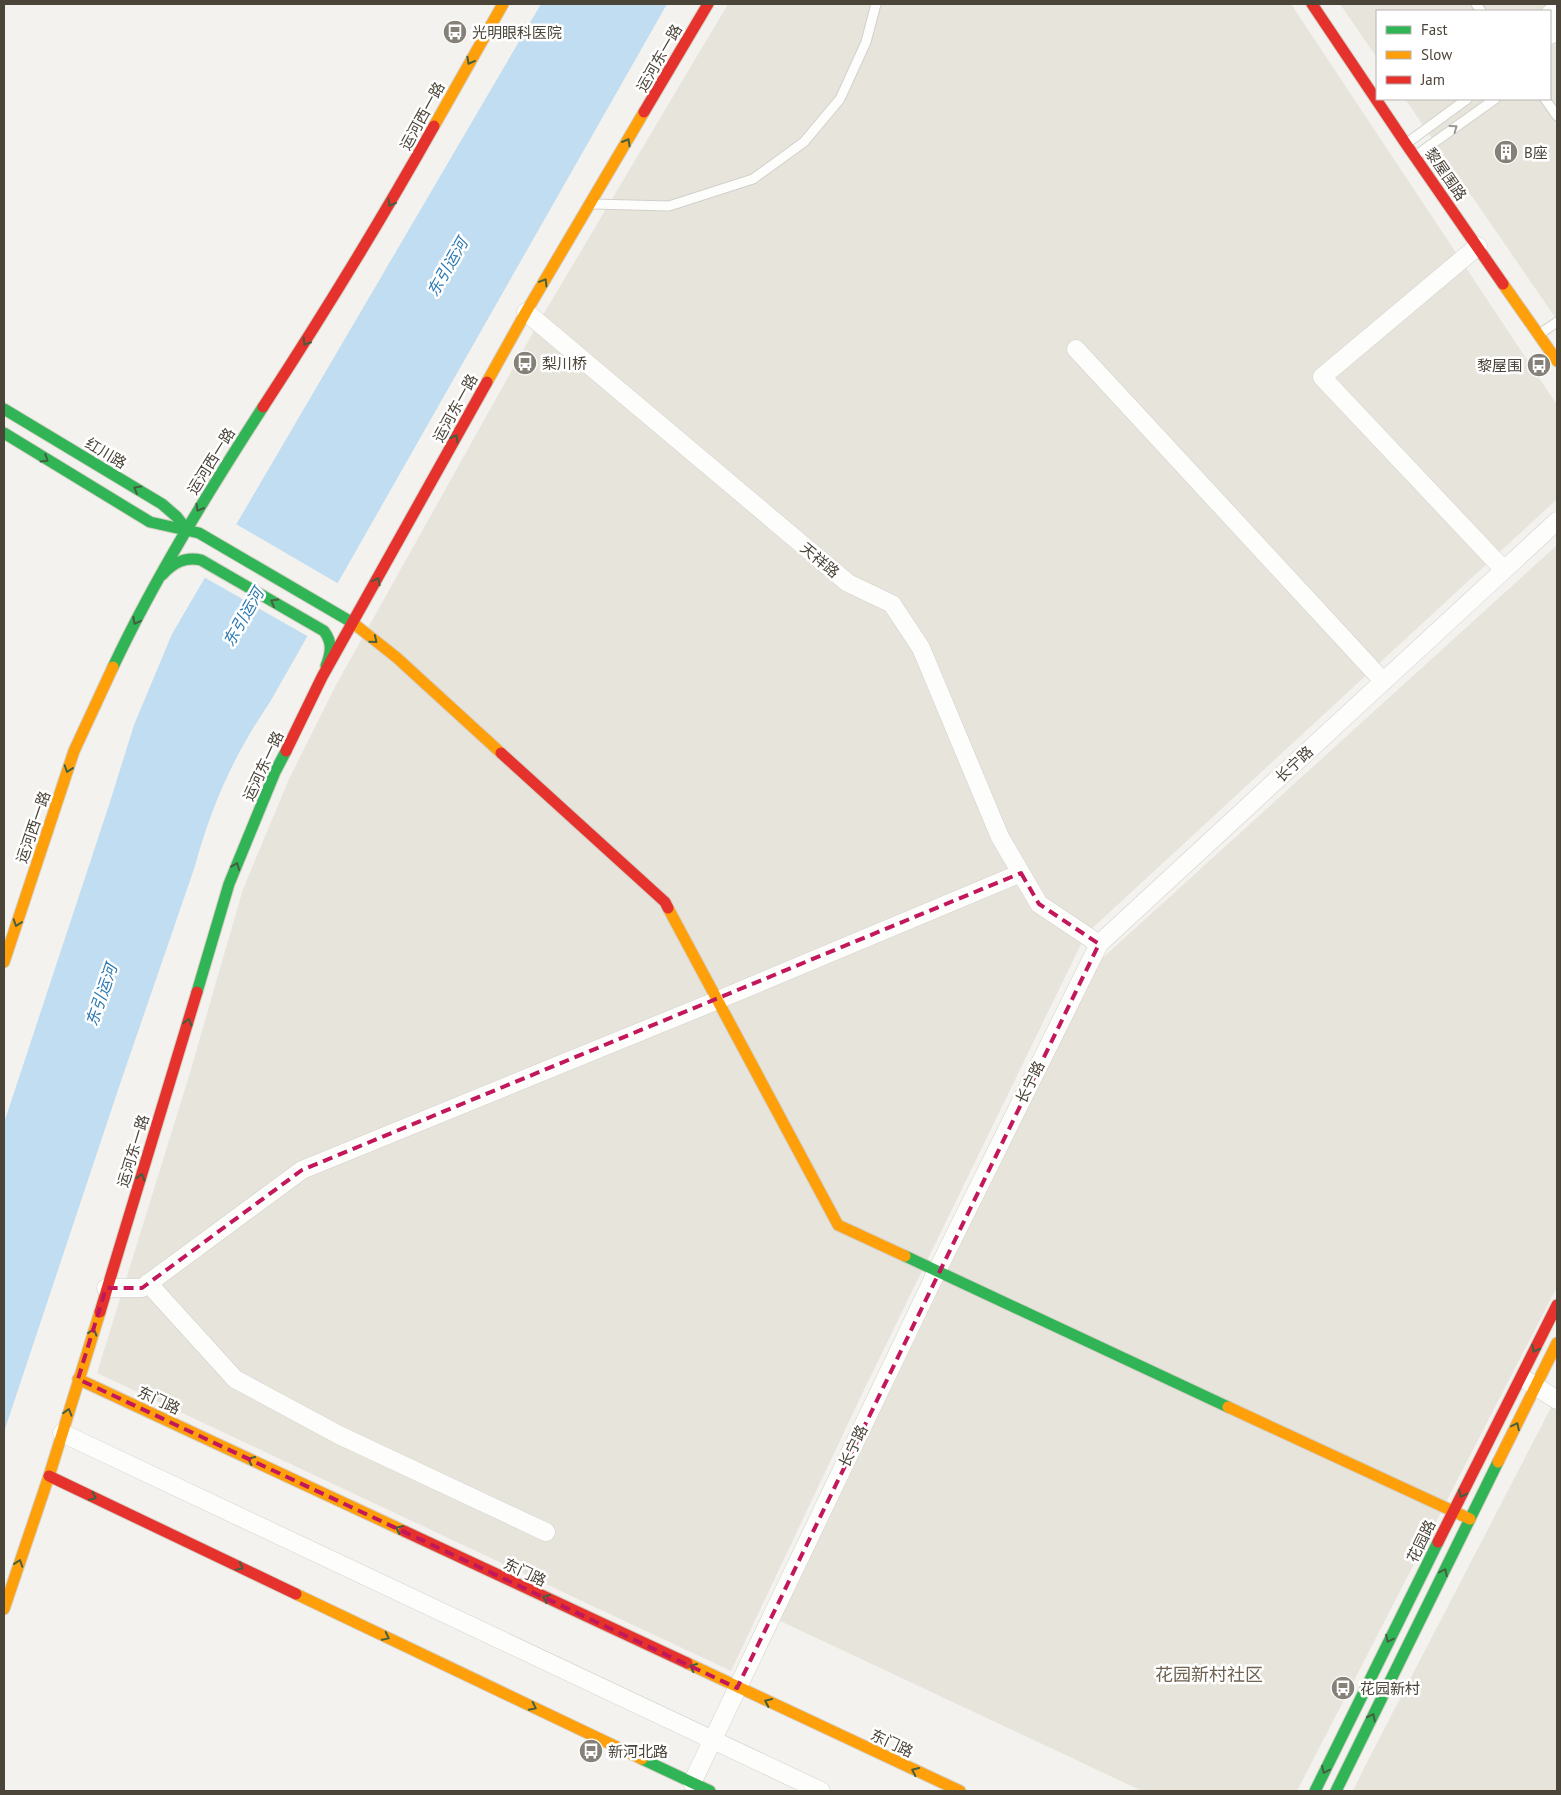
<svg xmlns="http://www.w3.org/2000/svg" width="1561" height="1795" viewBox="0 0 1561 1795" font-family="'PT Sans','Noto Sans SC',sans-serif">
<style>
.residential{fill:#e7e4dc}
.water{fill:#c0ddf1}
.pier{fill:#f4f2ee}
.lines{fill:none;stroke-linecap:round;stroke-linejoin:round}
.lane-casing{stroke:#d2d0cb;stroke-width:11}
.street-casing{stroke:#d2d0cb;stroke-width:19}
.fast-casing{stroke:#d3cfc5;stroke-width:13}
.slow-casing{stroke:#d3cfc5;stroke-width:13}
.jam-casing{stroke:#d3cfc5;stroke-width:13}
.lane{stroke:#fdfdfc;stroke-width:9}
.street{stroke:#fdfdfc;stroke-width:18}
.fast{stroke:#30b455;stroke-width:11}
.slow{stroke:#ff9f0a;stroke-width:11}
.jam{stroke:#e5322d;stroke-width:11}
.oneway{stroke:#446040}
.oneway2{stroke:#9b9791}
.marked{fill:none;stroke:#c2185b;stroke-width:4;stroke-dasharray:10 6;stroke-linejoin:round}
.labels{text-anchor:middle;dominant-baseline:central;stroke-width:5;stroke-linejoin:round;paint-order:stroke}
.poi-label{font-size:15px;fill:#4b4439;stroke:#fff;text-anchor:start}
.street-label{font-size:15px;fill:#4b4439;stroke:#fff}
.water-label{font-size:16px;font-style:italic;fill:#2e7ab2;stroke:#fff}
.quarter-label{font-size:18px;fill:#6e6250;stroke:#fff}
</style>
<rect width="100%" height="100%" fill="#f4f2ee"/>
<path class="residential" d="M 728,4 L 1291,4 L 1557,405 L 1557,499 L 1086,934 L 863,1392 L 731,1671 L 97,1373 L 189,1076 L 243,889 L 289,779 L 336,685 L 540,320 Z
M 1340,4 L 1557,4 L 1557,320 L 1405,99 L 1550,99 L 1550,11 L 1377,11 L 1377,58 Z
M 1557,545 L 1557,1287 L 1297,1791 L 1142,1791 L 776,1619 L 1098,962 Z
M 1557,1396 L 1557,1791 L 1353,1791 L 1364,1768 Z"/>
<path class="water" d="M 541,4 L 667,4 L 270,702 C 234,755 212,804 195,866 L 120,1084 L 4,1432 L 4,1123 L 109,805 L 134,725 L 172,634 Z"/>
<path class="pier" d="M 234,523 L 339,584 L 309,637 L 202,576 Z"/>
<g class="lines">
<g class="lane-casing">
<path id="lane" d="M 1476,4 L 1481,11
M 1545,99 L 1557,116
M 1407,143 L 1467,99
M 1415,156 L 1495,99
M 593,204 L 669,206 L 753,179 L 804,142 L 840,99 L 866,42 L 876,4
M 1541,333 L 1557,322"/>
</g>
<g class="street-casing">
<path id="street" d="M 1550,14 L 1557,9
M 1550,35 L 1557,30
M 1478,246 L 1322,377 L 1504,570
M 526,312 L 848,583 L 892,604 L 921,648 L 1000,837 L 1039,904 L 1099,944
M 1076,349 L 1383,681
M 148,1283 L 235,1379 L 339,1435 L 546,1532
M 106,1288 L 142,1288 L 302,1170 L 718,1000 L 1021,873
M 1526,1380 L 1557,1400
M 62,1433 L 821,1791
M 692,1783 L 937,1271 L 1099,944 L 1557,521"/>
</g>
<g class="fast-casing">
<path id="fast" d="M 4,409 L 162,504 L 177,517 L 187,530
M 4,433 L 150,522 L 199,533 L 353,623
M 162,575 C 173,563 185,556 201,560 L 324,631 C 333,643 331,653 326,666
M 113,667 C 156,576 209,491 263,407
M 197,992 L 229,884 L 275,772 L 286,751
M 905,1256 L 1228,1407
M 642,1759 L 710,1791
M 1315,1791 L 1438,1542
M 1336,1791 L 1498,1462"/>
</g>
<g class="slow-casing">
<path id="slow" d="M 434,126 L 503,4
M 1503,284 L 1557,361
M 487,382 L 526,312 L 644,112
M 353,623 L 396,657 L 501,753
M 668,908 L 838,1225 L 905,1256
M 4,962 L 74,751 L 113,667
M 78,1379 L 404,1531
M 1228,1407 L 1470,1519
M 1498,1462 L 1557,1343
M 296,1594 L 642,1759
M 4,1609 L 49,1476 L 100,1312
M 687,1663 L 960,1791"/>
</g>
<g class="jam-casing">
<path id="jam" d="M 1312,4 L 1406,144 L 1503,284
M 644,112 L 708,4
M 263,407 C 323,315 380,222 434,126
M 286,751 L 322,677 L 487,382
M 501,753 L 665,902 L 668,908
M 100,1312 L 197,992
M 49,1476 L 296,1594
M 404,1531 L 687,1663
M 1438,1542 L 1557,1305"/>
</g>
<use href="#lane" class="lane"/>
<use href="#street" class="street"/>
<use href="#fast" class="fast"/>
<use href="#slow" class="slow"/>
<use href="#jam" class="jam"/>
</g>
<defs><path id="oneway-chevron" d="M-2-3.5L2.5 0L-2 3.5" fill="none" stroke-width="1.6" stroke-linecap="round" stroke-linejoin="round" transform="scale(1.25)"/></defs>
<g class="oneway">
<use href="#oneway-chevron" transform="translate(470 61) rotate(119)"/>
<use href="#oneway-chevron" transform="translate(627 142) rotate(-60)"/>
<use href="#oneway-chevron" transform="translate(391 203) rotate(119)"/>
<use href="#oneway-chevron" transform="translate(544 282) rotate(-59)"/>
<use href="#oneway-chevron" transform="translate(306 342) rotate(123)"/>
<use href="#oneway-chevron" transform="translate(455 438) rotate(-61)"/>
<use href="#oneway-chevron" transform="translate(45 459) rotate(32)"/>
<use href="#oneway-chevron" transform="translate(137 489) rotate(-149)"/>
<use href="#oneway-chevron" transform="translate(199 508) rotate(120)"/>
<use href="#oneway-chevron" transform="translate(377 581) rotate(-61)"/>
<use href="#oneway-chevron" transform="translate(274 602) rotate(-150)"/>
<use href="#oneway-chevron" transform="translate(136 621) rotate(118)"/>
<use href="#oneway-chevron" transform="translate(374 640) rotate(39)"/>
<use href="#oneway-chevron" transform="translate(68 769) rotate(109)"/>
<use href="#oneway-chevron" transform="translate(236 866) rotate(-68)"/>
<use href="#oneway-chevron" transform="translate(17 923) rotate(109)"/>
<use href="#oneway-chevron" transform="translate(188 1022) rotate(-74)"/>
<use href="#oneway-chevron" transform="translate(141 1177) rotate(-73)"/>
<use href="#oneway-chevron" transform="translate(93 1332) rotate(-73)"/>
<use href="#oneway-chevron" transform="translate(1535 1349) rotate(117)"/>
<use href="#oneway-chevron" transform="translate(68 1412) rotate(-73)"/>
<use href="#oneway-chevron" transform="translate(1516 1426) rotate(-64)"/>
<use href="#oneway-chevron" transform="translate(251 1460) rotate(-155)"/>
<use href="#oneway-chevron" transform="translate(1462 1494) rotate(117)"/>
<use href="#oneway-chevron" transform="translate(93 1497) rotate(26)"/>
<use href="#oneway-chevron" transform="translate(399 1529) rotate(-155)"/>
<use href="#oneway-chevron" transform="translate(19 1563) rotate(-71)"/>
<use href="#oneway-chevron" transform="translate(240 1567) rotate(26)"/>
<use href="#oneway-chevron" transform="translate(1444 1572) rotate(-64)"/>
<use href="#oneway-chevron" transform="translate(546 1598) rotate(-155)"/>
<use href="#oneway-chevron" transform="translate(386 1637) rotate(26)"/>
<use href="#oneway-chevron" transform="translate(1389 1639) rotate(116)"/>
<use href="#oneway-chevron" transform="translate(693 1667) rotate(-155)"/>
<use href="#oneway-chevron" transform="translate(768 1702) rotate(-155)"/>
<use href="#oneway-chevron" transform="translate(533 1707) rotate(26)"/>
<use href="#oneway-chevron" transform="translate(1372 1717) rotate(-63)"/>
<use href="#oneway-chevron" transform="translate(1325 1770) rotate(115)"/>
<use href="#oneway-chevron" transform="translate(915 1771) rotate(-155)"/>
</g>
<use class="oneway2" href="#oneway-chevron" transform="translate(1454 128) rotate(-36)"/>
<path class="marked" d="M 1021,873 L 1039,904 L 1099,944 L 737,1688 L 78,1379 L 106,1288 L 142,1288 L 302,1170 Z"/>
<defs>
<g id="bus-disc" transform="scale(1.25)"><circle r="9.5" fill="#868178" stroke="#fff"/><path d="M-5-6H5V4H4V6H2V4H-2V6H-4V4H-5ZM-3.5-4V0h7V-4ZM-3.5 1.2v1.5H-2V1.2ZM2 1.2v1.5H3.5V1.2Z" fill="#fff"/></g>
<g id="building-disc" transform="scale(1.25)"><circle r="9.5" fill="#868178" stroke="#fff"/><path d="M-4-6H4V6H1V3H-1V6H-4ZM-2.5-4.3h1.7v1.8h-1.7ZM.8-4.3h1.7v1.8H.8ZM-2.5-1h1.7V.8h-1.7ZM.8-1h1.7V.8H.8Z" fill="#fff"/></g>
</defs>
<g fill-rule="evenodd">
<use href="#bus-disc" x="455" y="32"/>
<use href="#building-disc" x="1506" y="152"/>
<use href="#bus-disc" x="525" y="363"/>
<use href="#bus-disc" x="1539" y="365"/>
<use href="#bus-disc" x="1343" y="1688"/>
<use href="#bus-disc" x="591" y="1751"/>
</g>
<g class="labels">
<g class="poi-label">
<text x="472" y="32">光明眼科医院</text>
<text x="1524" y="152">B座</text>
<text x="542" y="363">梨川桥</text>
<text x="1522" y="365" text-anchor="end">黎屋围</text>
<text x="1360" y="1688">花园新村</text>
<text x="608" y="1751">新河北路</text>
</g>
<g class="street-label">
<text transform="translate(659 58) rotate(-60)">运河东一路</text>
<text transform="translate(422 116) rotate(-61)">运河西一路</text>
<text transform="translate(1446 174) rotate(55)">黎屋围路</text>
<text transform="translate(455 408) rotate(-61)">运河东一路</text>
<text transform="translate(106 453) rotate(31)">红川路</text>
<text transform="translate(211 461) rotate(-58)">运河西一路</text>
<text transform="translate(820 560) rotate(40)">天祥路</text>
<text transform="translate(1294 764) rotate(-43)">长宁路</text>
<text transform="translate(263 766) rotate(-65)">运河东一路</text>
<text transform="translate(33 827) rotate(-71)">运河西一路</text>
<text transform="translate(1030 1082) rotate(-64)">长宁路</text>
<text transform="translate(133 1151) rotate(-73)">运河东一路</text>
<text transform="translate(159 1400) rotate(25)">东门路</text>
<text transform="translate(853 1446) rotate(-64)">长宁路</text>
<text transform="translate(1421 1541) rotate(-64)">花园路</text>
<text transform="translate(525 1572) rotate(25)">东门路</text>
<text transform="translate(892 1743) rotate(25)">东门路</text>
</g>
<g class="water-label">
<text transform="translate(447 267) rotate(-60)">东引运河</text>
<text transform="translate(243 617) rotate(-60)">东引运河</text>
<text transform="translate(101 995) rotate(-71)">东引运河</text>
</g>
<g class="quarter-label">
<text x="1209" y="1674">花园新村社区</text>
</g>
</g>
<rect width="1561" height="1795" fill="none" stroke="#4b4439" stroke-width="10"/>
<rect x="1376" y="10" width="175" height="90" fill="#ffffff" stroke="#b7b4b0"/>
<rect x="1386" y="26" width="25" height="8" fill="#30b455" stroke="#b7b4b0"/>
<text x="1421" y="35" font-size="15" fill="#4b4439">Fast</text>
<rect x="1386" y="51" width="25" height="8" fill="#ff9f0a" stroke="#b7b4b0"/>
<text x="1421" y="60" font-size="15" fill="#4b4439">Slow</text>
<rect x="1386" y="76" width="25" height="8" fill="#e5322d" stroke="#b7b4b0"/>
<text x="1421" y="85" font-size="15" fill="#4b4439">Jam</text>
</svg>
